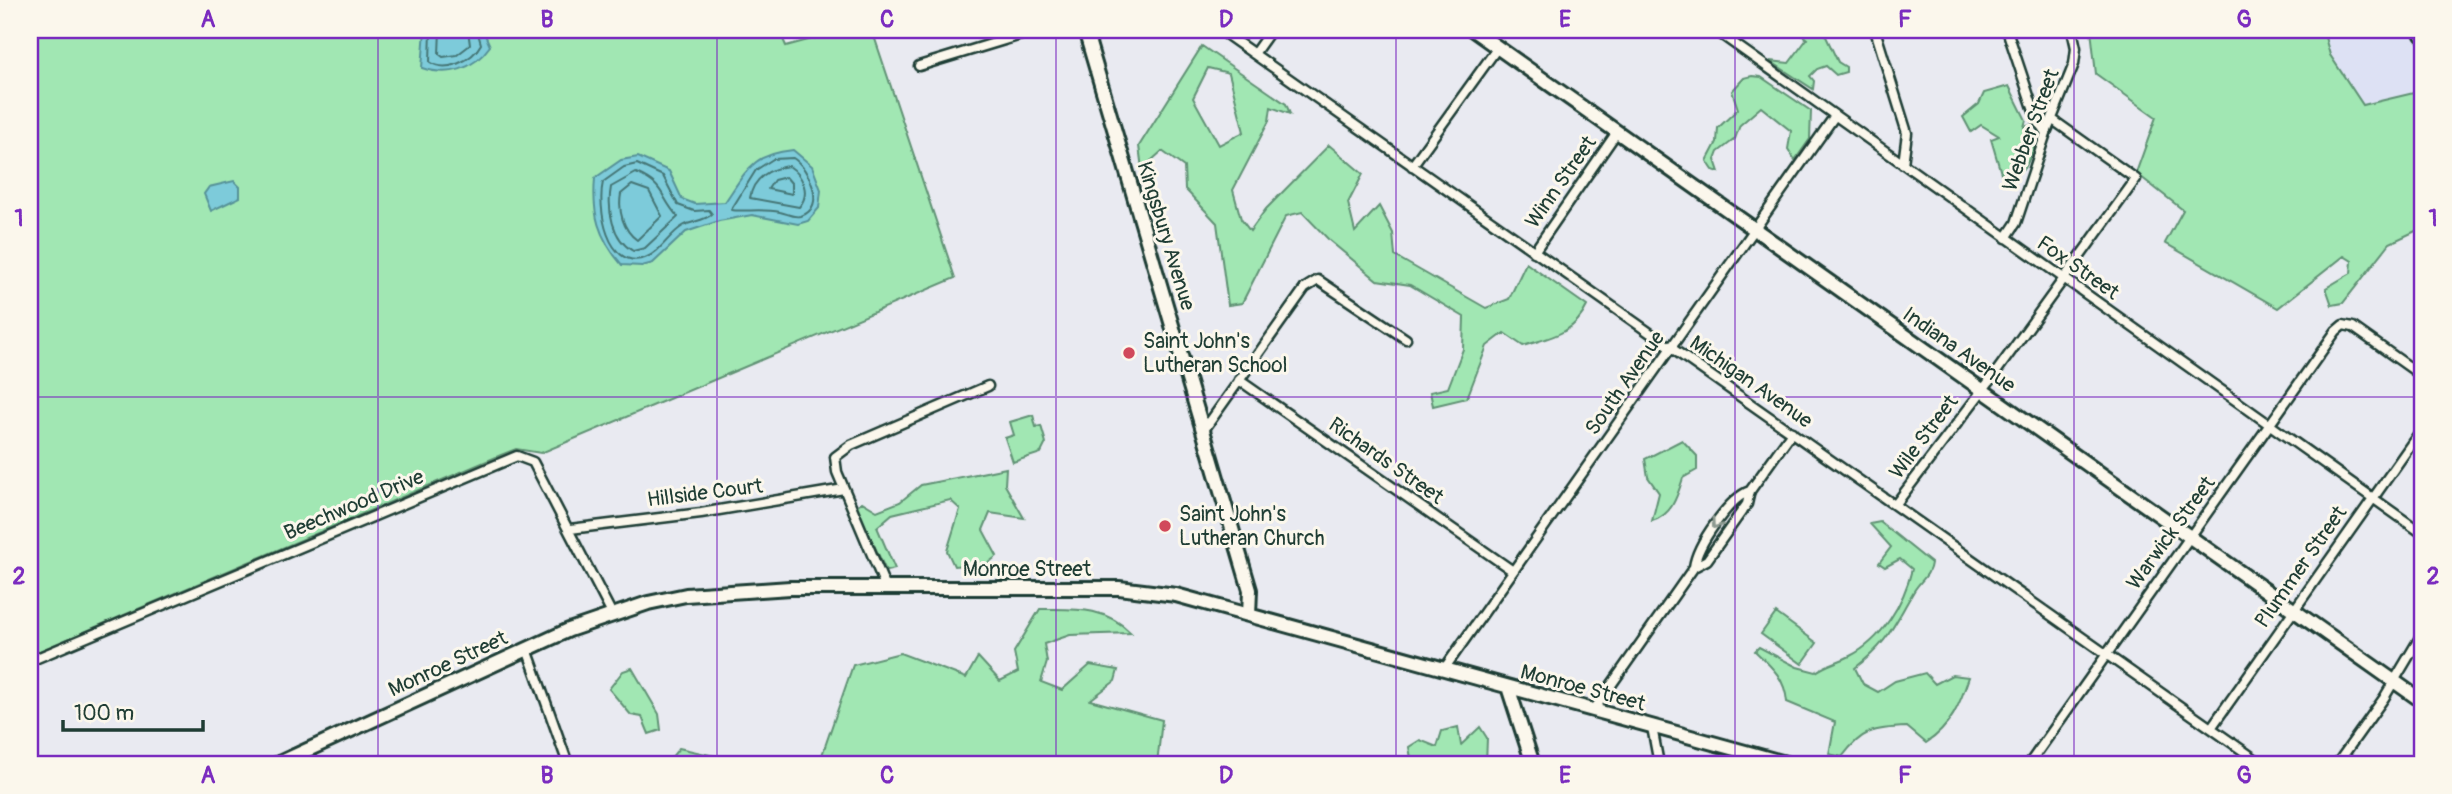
<svg xmlns="http://www.w3.org/2000/svg" width="2452" height="794" viewBox="0 0 2452 794" font-family="Pangolin,sans-serif">
<style>
.built{fill:#dde1f4}
.green{fill:#a1e7b3;stroke:#609274;stroke-width:2;fill-rule:evenodd}
.water{fill:#7dcbda;stroke:#579298;stroke-width:2}
.lines{fill:none;stroke-linecap:round;stroke-linejoin:round}
.shore{stroke:#457676;stroke-width:2}
.street-casing{stroke:#1f3d34;stroke-width:13}
.secondary-casing{stroke:#1f3d34;stroke-width:18}
.primary-casing{stroke:#1f3d34;stroke-width:18}
.street{stroke:#fbf7ec;stroke-width:8}
.secondary{stroke:#fbf7ec;stroke-width:12}
.primary{stroke:#fbf7ec;stroke-width:12}
.oneway{stroke:#8d9a90}
.grid{fill:none;stroke:#7b2cbf;stroke-width:2;stroke-opacity:0.55}
.poi-dot{fill:#d1495b;stroke:#fbf7ec;stroke-width:2.5}
.labels{text-anchor:middle;dominant-baseline:central;stroke-width:6;stroke-linejoin:round;paint-order:stroke}
.street-label{font-size:21px;fill:#1f3d34;stroke:#fbf7ec}
.poi-label{font-size:21px;fill:#1f3d34;stroke:#fbf7ec;text-anchor:start}
.neatline{fill:none;stroke:#7b2cbf;stroke-width:2.5}
.grid-label{font-size:23px;text-anchor:middle;font-weight:bold;fill:#7b2cbf}
</style>
<rect width="100%" height="100%" fill="#e9eaf1"/>
<filter id="ink" filterUnits="userSpaceOnUse"><feTurbulence type="fractalNoise" baseFrequency=".0143" numOctaves="2"/><feDisplacementMap in="SourceGraphic" scale="14" xChannelSelector="R" yChannelSelector="G"/><feConvolveMatrix kernelMatrix="1 2 1 2 8 2 1 2 1" color-interpolation-filters="sRGB"/></filter>
<g filter="url(#ink)">
<path class="built" d="M 2352,30 L 2414,30 L 2422,54 L 2422,100 L 2352,124 L 2322,40 Z"/>
<path class="green" d="M 30,30 L 779,30 L 786,46 L 845,30 L 872,30 L 955,278 L 541,453 L 516,449 L 501,455 L 30,655 Z
M 1796,30 L 1823,30 L 1838,62 L 1846,67 L 1846,72 L 1836,75 L 1826,66 L 1817,69 L 1810,76 L 1814,81 L 1813,89 L 1770,61 L 1789,63 L 1807,39 Z
M 2091,30 L 2323,30 L 2330,55 L 2363,105 L 2422,91 L 2422,228 L 2390,243 L 2343,303 L 2332,305 L 2326,288 L 2351,273 L 2352,261 L 2344,256 L 2278,308 L 2165,243 L 2183,210 L 2136,173 L 2156,117 L 2096,74 Z
M 1202,46 L 1286,104 L 1290,114 L 1271,107 L 1269,121 L 1233,190 L 1241,219 L 1250,231 L 1266,209 L 1329,145 L 1363,174 L 1348,203 L 1355,232 L 1379,206 L 1393,233 L 1395,256 L 1486,308 L 1509,299 L 1526,263 L 1587,306 C 1574,334 1551,337 1523,346 L 1504,333 L 1487,346 L 1467,398 L 1433,406 L 1430,392 L 1448,388 L 1463,349 L 1464,317 L 1410,285 L 1377,280 L 1330,241 L 1302,212 L 1286,216 L 1242,303 L 1228,305 L 1217,223 L 1185,189 L 1184,167 L 1162,151 L 1142,169 L 1139,146 ZM 1208,68 L 1229,73 L 1244,132 L 1219,145 L 1193,98 Z
M 1752,76 L 1761,77 L 1811,111 L 1810,139 L 1795,160 L 1788,149 L 1791,131 L 1761,107 L 1740,125 L 1735,139 L 1718,152 L 1715,160 L 1719,172 L 1713,170 L 1707,161 L 1717,142 L 1718,128 L 1738,109 L 1732,91 L 1744,78 Z
M 2009,86 L 2026,120 L 2024,127 L 2031,125 L 2036,144 L 2025,168 L 2001,173 L 1991,139 L 1999,136 L 1981,125 L 1971,132 L 1963,117 L 1979,104 L 1984,93 Z
M 1033,415 L 1036,427 L 1041,426 L 1046,443 L 1041,453 L 1013,462 L 1005,438 L 1014,435 L 1010,422 Z
M 1682,440 L 1697,456 L 1697,470 L 1683,478 C 1677,497 1672,515 1652,521 L 1659,493 L 1648,477 L 1645,459 Z
M 1006,468 L 1005,485 L 1024,518 L 990,513 L 983,530 L 997,556 L 988,563 L 954,566 L 947,551 L 960,509 L 950,500 L 892,514 L 877,527 L 895,569 L 886,571 L 856,506 L 862,502 L 877,511 L 900,502 L 921,485 Z
M 1880,522 L 1931,563 C 1930,575 1920,581 1914,591 C 1893,626 1889,642 1855,668 L 1863,684 L 1878,692 L 1895,681 L 1925,673 L 1935,684 L 1952,675 L 1969,677 C 1960,704 1951,727 1926,743 L 1907,727 C 1874,728 1862,730 1842,757 L 1829,754 L 1835,722 L 1787,702 C 1785,678 1772,667 1755,651 L 1759,647 L 1797,667 L 1816,672 C 1827,664 1839,662 1850,656 C 1882,640 1904,603 1912,569 L 1900,559 L 1885,567 L 1879,563 L 1891,547 L 1870,524 Z
M 1040,609 C 1075,609 1105,606 1131,633 L 1070,635 L 1044,644 L 1047,662 L 1041,682 L 1062,690 L 1090,665 L 1118,670 L 1115,681 L 1090,700 L 1162,720 L 1157,764 L 819,764 L 853,665 L 900,653 L 966,678 L 978,657 L 1000,681 L 1018,672 L 1014,652 Z
M 1776,613 L 1817,643 L 1802,664 L 1761,634 Z
M 632,668 L 659,714 L 661,730 L 649,734 L 642,717 L 631,715 L 609,689 L 623,671 Z
M 1458,727 L 1461,745 L 1480,727 L 1487,738 L 1486,764 L 1412,764 L 1409,747 L 1420,740 L 1437,747 L 1442,731 Z
M 679,748 L 723,758 L 729,764 L 666,764 Z"/>
<path class="water" d="M 425,30 L 483,30 L 490,46 C 473,70 449,77 422,68 Z
M 793,150 L 812,166 L 821,190 L 819,208 L 808,221 L 798,224 L 752,215 L 719,221 L 686,232 L 653,263 L 642,266 L 622,265 C 598,237 592,214 595,178 L 621,160 L 638,157 L 669,171 L 682,199 L 695,204 L 725,202 C 747,170 752,154 793,150 Z
M 234,181 L 240,187 L 240,197 L 211,211 L 204,194 L 209,187 Z"/>
<g class="lines">
<path class="shore" d="M 431,30 L 430,62 C 446,73 472,61 481,44 L 477,30
M 440,30 L 439,54 L 443,57 L 457,55 L 470,45 L 468,30
M 793,158 C 808,167 828,207 801,216 C 794,218 786,213 780,212 C 762,208 745,212 731,210 L 756,170 L 773,159 Z
M 637,164 L 663,176 L 678,205 L 694,211 L 709,210 L 712,214 C 705,221 692,221 683,226 C 669,234 661,252 645,258 C 607,271 597,207 603,182 L 624,167 Z
M 789,166 C 803,175 811,194 799,207 L 750,198 C 753,178 770,168 789,166 Z
M 636,173 C 666,186 659,196 678,217 L 645,248 L 633,251 C 612,239 607,209 611,187 Z
M 786,177 L 792,184 L 792,194 L 768,189 L 774,180 Z
M 632,185 L 649,191 L 662,216 L 637,240 C 623,230 618,211 621,194 Z"/>
<g class="street-casing">
<path id="street" d="M 1220,30 L 2262,764
M 1715,30 L 2422,533
M 1875,30 L 1907,133 L 1903,164
M 2007,30 L 2037,120 L 2046,133
M 1254,54 L 1271,30
M 919,66 L 1037,30
M 1412,166 L 1498,47
M 2006,238 L 2016,223 L 2046,133 L 2074,64 L 2076,48 L 2072,30
M 1534,252 L 1617,132
M 1239,380 L 1513,571
M 1204,430 L 1305,288 L 1318,280 L 1406,339
M 1895,505 L 1994,375 L 2136,179 L 2053,120
M 570,529 L 701,513 L 844,489
M 1694,567 L 1707,560 L 1747,504 L 1750,491 L 1792,432
M 886,588 L 837,472 L 835,457 L 851,445 L 988,386
M 527,649 L 568,764
M 30,661 L 517,456 L 533,462 L 612,614
M 1444,669 L 1834,117
M 1593,711 L 1694,567 C 1697,545 1729,498 1750,491
M 1652,727 L 1659,764
M 2211,728 L 2422,429
M 2029,764 L 2336,331 L 2343,325 L 2353,327 L 2422,376
M 2337,764 L 2384,698 L 2422,634"/>
</g>
<g class="secondary-casing">
<path id="secondary" d="M 1085,30 L 1250,590 L 1249,615
M 2420,30 L 2422,35
M 1508,687 L 1533,764
M 277,764 L 569,630 L 648,603 L 686,595 L 790,588 L 1119,588 L 1176,595 L 1789,764"/>
</g>
<g class="primary-casing">
<path id="primary" d="M 1473,30 L 2422,701"/>
</g>
<use href="#street" class="street"/>
<use href="#secondary" class="secondary"/>
<use href="#primary" class="primary"/>
</g>
<defs><path id="oneway-chevron" d="M-2-3.5L2.5 0L-2 3.5" fill="none" stroke-width="1.6" stroke-linecap="round" stroke-linejoin="round" transform="scale(1.75)"/></defs>
<use class="oneway" href="#oneway-chevron" transform="translate(1716 524) rotate(125)"/>
</g>
<path class="grid" d="M 378,30 L 378,764M 717,30 L 717,764M 1056,30 L 1056,764M 1396,30 L 1396,764M 1735,30 L 1735,764M 2074,30 L 2074,764M 30,397 L 2422,397"/>
<g class="poi-dot">
<circle cx="1129" cy="353" r="7"/>
<circle cx="1165" cy="526" r="7"/>
</g>
<g class="labels">
<g class="street-label">
<text transform="translate(2031 130) rotate(-70)">Webber Street</text>
<text transform="translate(1561 182) rotate(-55)">Winn Street</text>
<text transform="translate(1166 236) rotate(73)">Kingsbury Avenue</text>
<text transform="translate(2078 268) rotate(35)">Fox Street</text>
<text transform="translate(1959 350) rotate(35)">Indiana Avenue</text>
<text transform="translate(1751 382) rotate(35)">Michigan Avenue</text>
<text transform="translate(1625 383) rotate(-55)">South Avenue</text>
<text transform="translate(1924 437) rotate(-53)">Wile Street</text>
<text transform="translate(1386 461) rotate(35)">Richards Street</text>
<text transform="translate(705 493) rotate(-7)">Hillside Court</text>
<text transform="translate(354 505) rotate(-23)">Beechwood Drive</text>
<text transform="translate(2171 533) rotate(-54)">Warwick Street</text>
<text transform="translate(2301 567) rotate(-55)">Plummer Street</text>
<text x="1027" y="569">Monroe Street</text>
<text transform="translate(448 664) rotate(-25)">Monroe Street</text>
<text transform="translate(1583 688) rotate(15)">Monroe Street</text>
</g>
<g class="poi-label">
<text x="1143" y="341">Saint John's<tspan x="1143" dy="24">Lutheran School</tspan></text>
<text x="1179" y="514">Saint John's<tspan x="1179" dy="24">Lutheran Church</tspan></text>
</g>
</g>
<rect width="2452" height="794" fill="none" stroke="#fbf7ec" stroke-width="77"/>
<path d="M63 720v10h140v-10" fill="none" stroke="#1f3d34" stroke-width="3.5"/>
<text x="74" y="720" font-size="21" fill="#1f3d34" stroke="#fbf7ec" stroke-width="5" paint-order="stroke">100 m</text>
<rect x="38" y="38" width="2376" height="718" class="neatline"/>
<g class="grid-label">
<text x="208" y="27">A</text>
<text x="547" y="27">B</text>
<text x="887" y="27">C</text>
<text x="1226" y="27">D</text>
<text x="1565" y="27">E</text>
<text x="1905" y="27">F</text>
<text x="2244" y="27">G</text>
<text x="19" y="226">1</text>
<text x="2433" y="226">1</text>
<text x="19" y="584">2</text>
<text x="2433" y="584">2</text>
<text x="208" y="783">A</text>
<text x="547" y="783">B</text>
<text x="887" y="783">C</text>
<text x="1226" y="783">D</text>
<text x="1565" y="783">E</text>
<text x="1905" y="783">F</text>
<text x="2244" y="783">G</text>
</g>
</svg>
